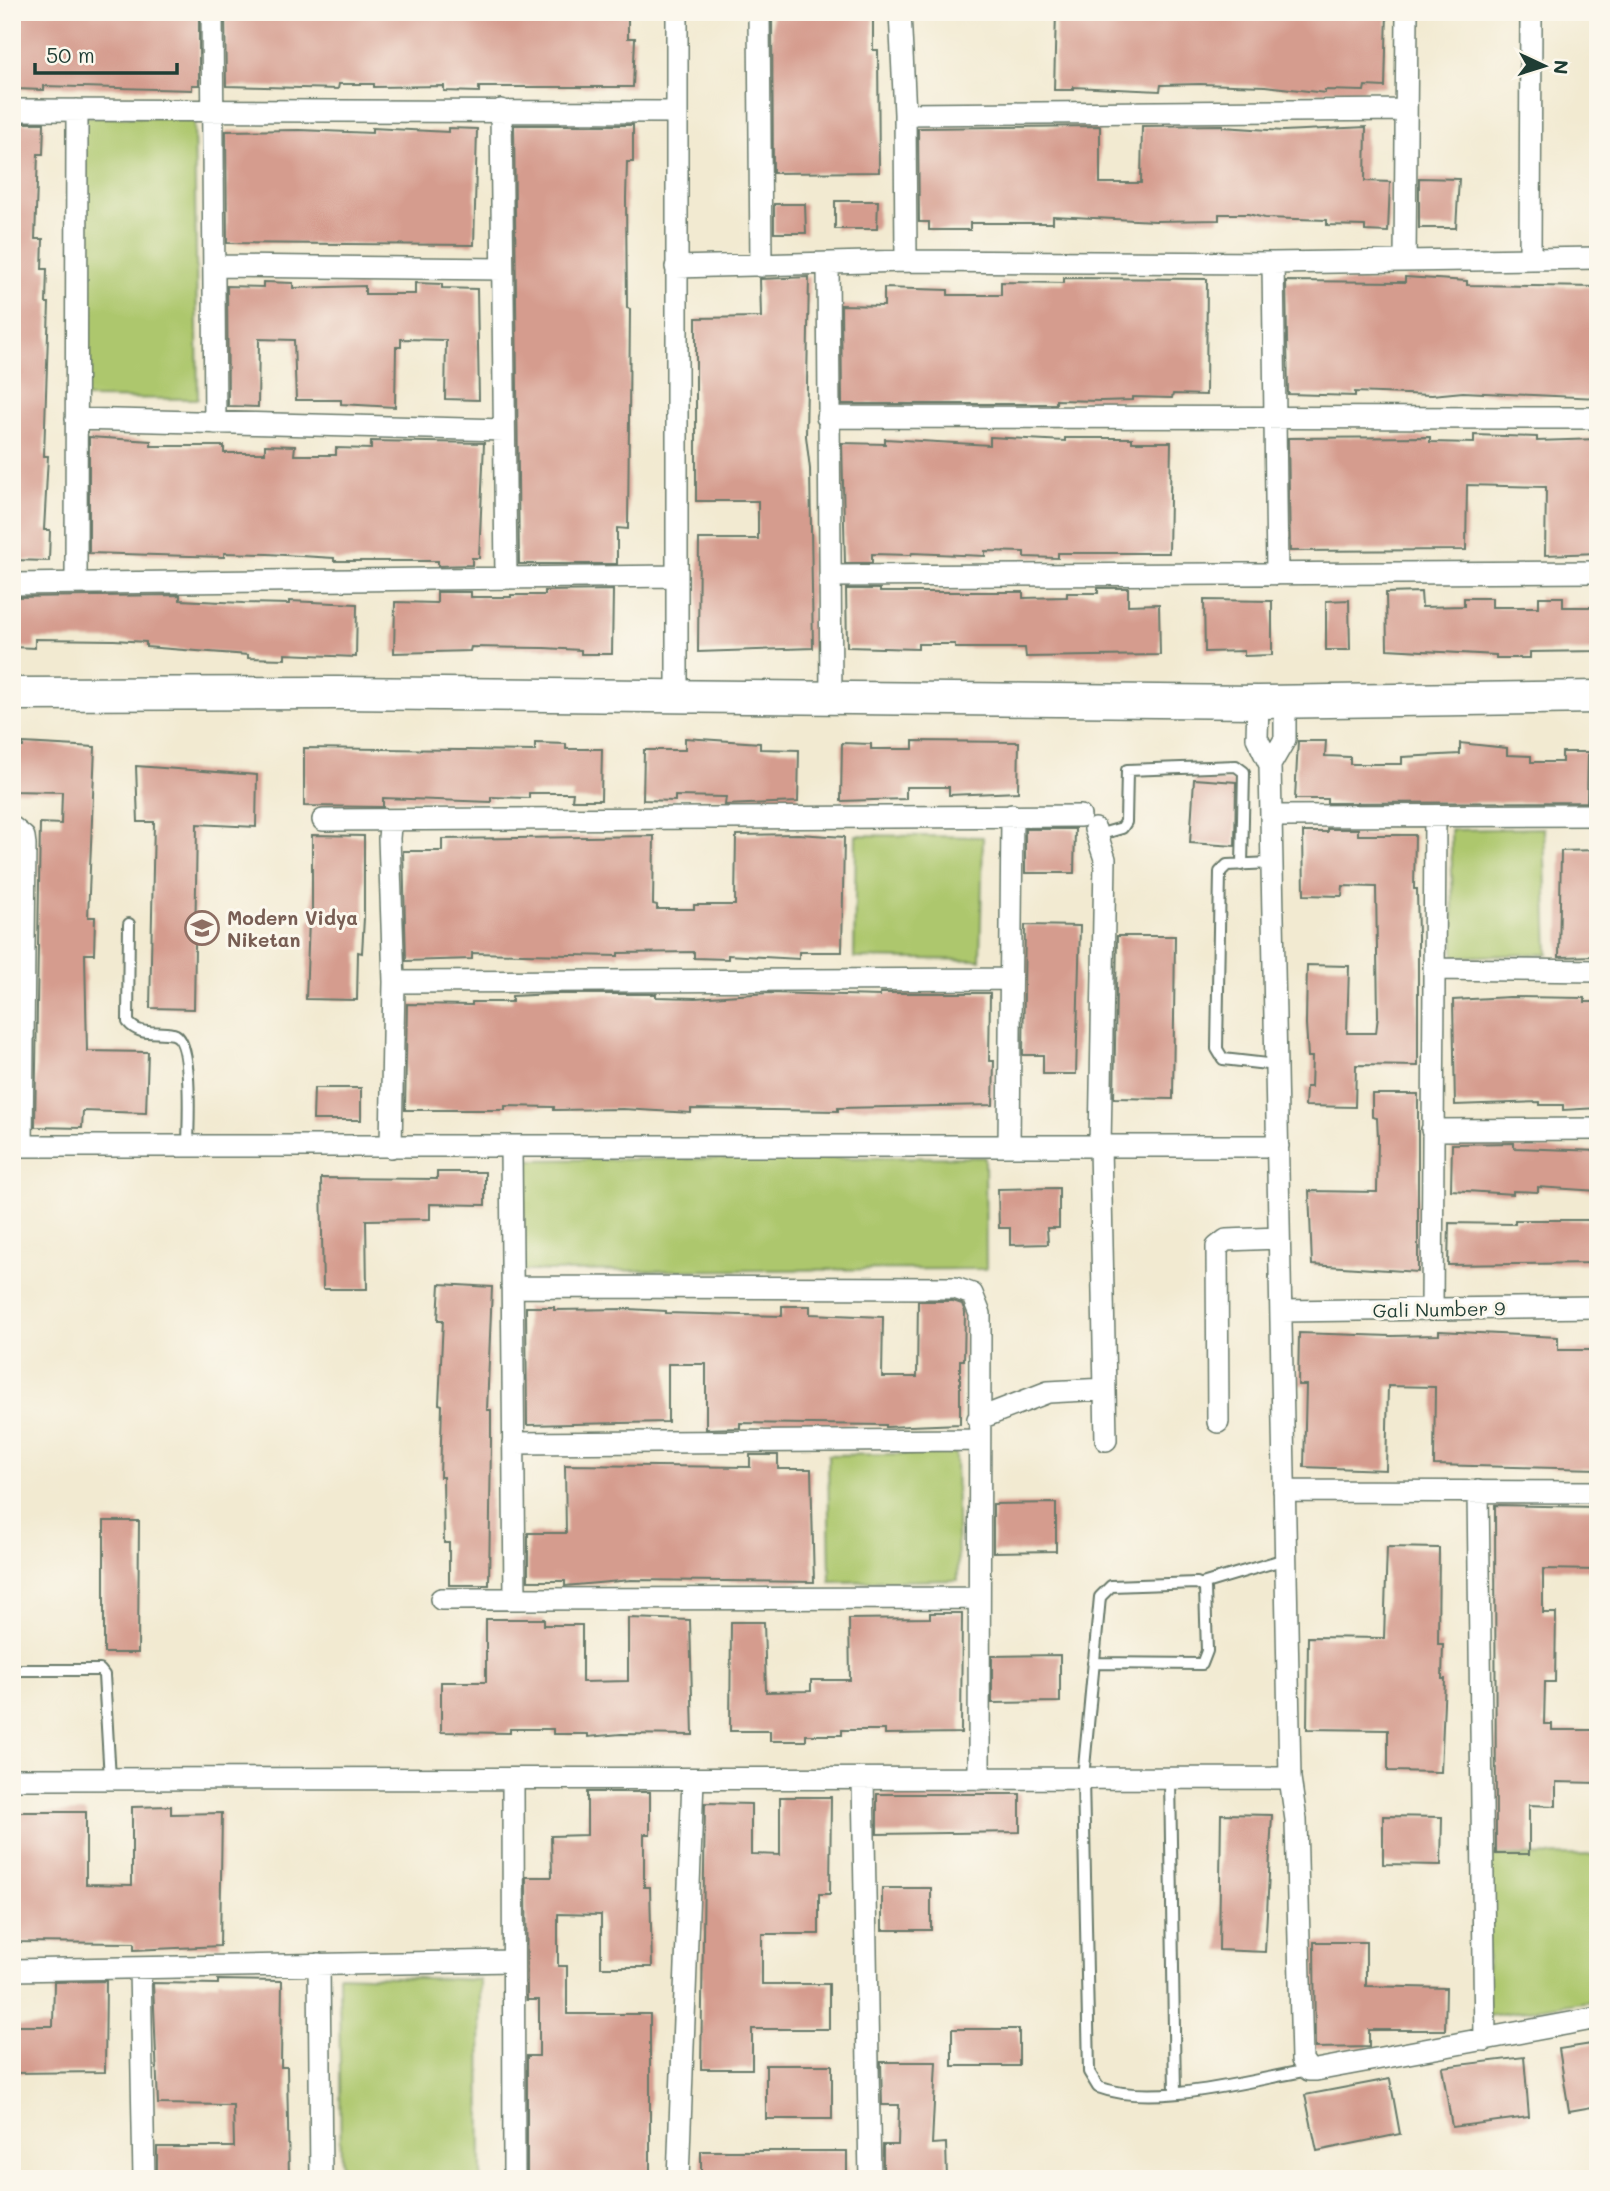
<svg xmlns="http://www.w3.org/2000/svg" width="1610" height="2191" viewBox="0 0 1610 2191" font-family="Mali,sans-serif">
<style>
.green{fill:#adc76d;stroke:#668250;stroke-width:2}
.building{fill:#d59c8e}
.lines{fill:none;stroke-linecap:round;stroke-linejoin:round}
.lane-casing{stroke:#697a6b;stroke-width:14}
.street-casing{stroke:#697a6b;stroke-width:24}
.secondary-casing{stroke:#697a6b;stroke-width:35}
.lane{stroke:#fff;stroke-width:10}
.street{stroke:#fff;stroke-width:21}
.secondary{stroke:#fff;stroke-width:32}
.labels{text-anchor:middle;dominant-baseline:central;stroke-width:6;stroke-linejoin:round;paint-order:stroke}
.education-label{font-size:19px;font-weight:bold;fill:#785e54;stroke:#fbf7ec;text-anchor:start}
.street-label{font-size:19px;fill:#1f3d34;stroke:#fbf7ec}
</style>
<rect width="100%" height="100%" fill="#fbf7ec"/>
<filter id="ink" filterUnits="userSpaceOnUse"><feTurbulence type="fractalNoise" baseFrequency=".0143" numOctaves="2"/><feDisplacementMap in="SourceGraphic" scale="14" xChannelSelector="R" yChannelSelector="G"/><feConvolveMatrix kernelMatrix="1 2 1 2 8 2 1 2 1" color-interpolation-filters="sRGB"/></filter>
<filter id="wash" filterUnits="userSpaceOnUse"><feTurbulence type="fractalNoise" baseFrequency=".00686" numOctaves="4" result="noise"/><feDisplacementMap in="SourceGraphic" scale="28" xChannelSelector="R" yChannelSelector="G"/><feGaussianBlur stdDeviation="1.57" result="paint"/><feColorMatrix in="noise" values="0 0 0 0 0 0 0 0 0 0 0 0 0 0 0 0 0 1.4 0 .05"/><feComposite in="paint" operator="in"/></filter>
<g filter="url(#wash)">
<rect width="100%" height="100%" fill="#f2ead1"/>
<path class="green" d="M 81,117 L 194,117 L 198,399 L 83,398 Z
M 1544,828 L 1548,954 L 1454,957 L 1451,830 Z
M 856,835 L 983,837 L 980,960 L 854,958 Z
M 985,1157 L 986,1269 L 524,1271 L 524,1160 Z
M 956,1453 L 958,1580 L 830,1582 L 828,1455 Z
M 1598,1855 L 1598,2000 L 1487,2016 L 1488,1856 Z
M 339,1975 L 480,1980 L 481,2179 L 341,2179 Z"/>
<g id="blocks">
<path class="building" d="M 17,12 L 199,12 L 199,85 L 192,85 L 192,90 L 44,86 L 44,90 L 15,89 Z
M 225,12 L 628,12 L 628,38 L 635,38 L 633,87 L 479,87 L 479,92 L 444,91 L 444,86 L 374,87 L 374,84 L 339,84 L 338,89 L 226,86 Z
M 772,12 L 873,12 L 873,50 L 878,50 L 879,172 L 773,173 Z
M 1056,12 L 1387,12 L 1385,87 L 1365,86 L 1364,91 L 1325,90 L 1325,93 L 1265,86 L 1200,84 L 1161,85 L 1160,91 L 1073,87 L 1073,90 L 1054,90 Z
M 12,123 L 44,123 L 43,154 L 38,154 L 35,239 L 43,239 L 42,269 L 47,269 L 46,303 L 49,303 L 44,456 L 48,456 L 44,530 L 50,530 L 49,561 L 12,560 Z
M 514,125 L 633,125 L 633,162 L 627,162 L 626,198 L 627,308 L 630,309 L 628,529 L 617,528 L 617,564 L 519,564 Z
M 1223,125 L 1223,127 L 1283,131 L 1366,127 L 1365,181 L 1390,182 L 1388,232 L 1365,231 L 1365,226 L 1327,225 L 1327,220 L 1265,218 L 1248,214 L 1219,214 L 1219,220 L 1156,221 L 1053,216 L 1053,223 L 970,223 L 970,230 L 929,230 L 929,222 L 919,222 L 918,128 L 1100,126 L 1100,183 L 1141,183 L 1142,126 Z
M 372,128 L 448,132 L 448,128 L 477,129 L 474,245 L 227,243 L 226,131 L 299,130 L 372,133 Z
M 1419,178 L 1459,179 L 1456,228 L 1419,228 Z
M 835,201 L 878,201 L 877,229 L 835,229 Z
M 774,204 L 805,204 L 806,233 L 774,233 Z
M 809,277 L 806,436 L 810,469 L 813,648 L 698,652 L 699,539 L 758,539 L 758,501 L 696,501 L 696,318 L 761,317 L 760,279 Z
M 1405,277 L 1467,281 L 1467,285 L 1598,287 L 1598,398 L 1463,392 L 1432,395 L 1355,392 L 1355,396 L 1288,394 L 1286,281 L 1405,282 Z
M 1064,278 L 1207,279 L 1206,395 L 1173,394 L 1172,398 L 1133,397 L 1133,400 L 1101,401 L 1056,400 L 1056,404 L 842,404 L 841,305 L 884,306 L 884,288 L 948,290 L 948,295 L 1001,295 L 1001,282 L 1064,283 Z
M 263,282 L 293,283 L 293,288 L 365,286 L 365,294 L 415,294 L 415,283 L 442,284 L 442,288 L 477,289 L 479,400 L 445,399 L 446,340 L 401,339 L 401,347 L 396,347 L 395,407 L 341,404 L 341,400 L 296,400 L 294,340 L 259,339 L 258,407 L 228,406 L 227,286 L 263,287 Z
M 1474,435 L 1537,437 L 1537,441 L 1598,439 L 1598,553 L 1545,555 L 1546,487 L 1467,485 L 1466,550 L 1290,551 L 1288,438 L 1430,437 L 1430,442 L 1474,443 Z
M 89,437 L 151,441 L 151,446 L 224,446 L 224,453 L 265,453 L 265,445 L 295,446 L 294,455 L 336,455 L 336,448 L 371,449 L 371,441 L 484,443 L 479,558 L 472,558 L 472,565 L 438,566 L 438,561 L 334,561 L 334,558 L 268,554 L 224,553 L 224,557 L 89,553 Z
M 990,437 L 1065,441 L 1065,438 L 1132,438 L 1132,442 L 1171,442 L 1169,553 L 1058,553 L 1058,558 L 1024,557 L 1024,552 L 985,551 L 985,556 L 912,553 L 911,555 L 872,554 L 872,563 L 845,563 L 842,443 L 885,444 L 885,439 L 990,445 Z
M 1098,588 L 1128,588 L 1128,605 L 1159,604 L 1160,655 L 1026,657 L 1025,648 L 955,648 L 955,644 L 918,644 L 918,649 L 847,647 L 846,589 L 880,589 L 880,592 L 1023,592 L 1023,598 L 1067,597 L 1067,593 L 1098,593 Z
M 613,590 L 612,654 L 581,654 L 581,650 L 544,648 L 471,647 L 470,651 L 394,653 L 395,602 L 437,603 L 437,592 L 471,592 L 471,597 L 511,597 L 511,595 L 545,595 L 545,591 Z
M 1421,592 L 1422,607 L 1464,606 L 1464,598 L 1492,598 L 1492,607 L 1539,607 L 1539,597 L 1563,597 L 1563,607 L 1598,607 L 1598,651 L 1530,652 L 1530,658 L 1496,658 L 1496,655 L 1387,649 L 1386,593 Z
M 180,595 L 180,600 L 243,603 L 289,604 L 289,601 L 357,604 L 356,657 L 285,654 L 285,659 L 248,658 L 248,655 L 146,647 L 146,642 L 114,640 L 35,639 L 35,648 L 12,647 L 12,597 Z
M 1204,600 L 1272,601 L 1272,655 L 1244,656 L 1244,651 L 1205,652 Z
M 1349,600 L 1350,650 L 1326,650 L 1326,601 Z
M 685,738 L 760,743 L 760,749 L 799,750 L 798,802 L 725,805 L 726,797 L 675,796 L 675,801 L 643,800 L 644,750 L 685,750 Z
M 913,741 L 1019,742 L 1018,792 L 949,795 L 949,787 L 906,787 L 906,799 L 841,801 L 842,743 L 871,744 L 871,749 L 913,749 Z
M 1298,741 L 1326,741 L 1325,756 L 1350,757 L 1350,764 L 1402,764 L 1402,757 L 1460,754 L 1460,743 L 1507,748 L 1507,755 L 1531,756 L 1531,762 L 1562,762 L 1562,752 L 1588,752 L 1587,802 L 1327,803 L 1327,799 L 1295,799 Z
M 23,743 L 95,747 L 88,917 L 95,917 L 94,954 L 85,954 L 87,1051 L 148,1052 L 146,1113 L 83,1111 L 82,1128 L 35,1127 L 40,823 L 61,824 L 62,792 L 12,791 L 12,747 L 23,747 Z
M 535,743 L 566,744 L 566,749 L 602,749 L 601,800 L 572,800 L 573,793 L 529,793 L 529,798 L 491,797 L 491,802 L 383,798 L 383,807 L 304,806 L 304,748 L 535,751 Z
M 136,766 L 257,775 L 256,827 L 197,824 L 194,1009 L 150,1008 L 154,822 L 138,822 Z
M 1194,779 L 1236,782 L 1235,846 L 1190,843 Z
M 1025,829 L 1075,829 L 1074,873 L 1025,873 Z
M 1327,829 L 1358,829 L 1358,835 L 1415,835 L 1414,889 L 1417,889 L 1418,937 L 1418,1066 L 1356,1065 L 1355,1107 L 1305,1106 L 1306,1087 L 1311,1087 L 1312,1057 L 1308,1057 L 1306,1024 L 1307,965 L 1349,966 L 1347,1033 L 1376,1033 L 1378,1016 L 1376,887 L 1343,886 L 1342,896 L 1304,895 L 1303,832 L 1327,832 Z
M 798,834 L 844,837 L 842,952 L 799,952 L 799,959 L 728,955 L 728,959 L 694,958 L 694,952 L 618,953 L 618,956 L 472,953 L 472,959 L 406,961 L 403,851 L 442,851 L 442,839 L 654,836 L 653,904 L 657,905 L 657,909 L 694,909 L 694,905 L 735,905 L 736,835 Z
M 312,835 L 364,836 L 364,918 L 362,953 L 358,952 L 357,1000 L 306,999 L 309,920 L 312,920 Z
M 1598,850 L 1598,956 L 1559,957 L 1561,851 Z
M 1025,925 L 1080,926 L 1076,1074 L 1043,1074 L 1043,1055 L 1023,1055 Z
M 1117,936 L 1175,936 L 1173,1099 L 1114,1098 Z
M 769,993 L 880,996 L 880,993 L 990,993 L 989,1061 L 994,1061 L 993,1105 L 838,1108 L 838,1111 L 691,1109 L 691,1113 L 623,1109 L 554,1110 L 554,1107 L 505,1106 L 505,1110 L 405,1110 L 407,1004 L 472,1005 L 472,1002 L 512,1002 L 512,996 L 553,994 L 656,994 L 656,997 L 695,998 Z
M 1510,997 L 1585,998 L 1585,1002 L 1598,1002 L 1598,1108 L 1563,1110 L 1563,1105 L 1540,1105 L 1540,1102 L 1455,1105 L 1453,1000 Z
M 314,1088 L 361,1088 L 361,1120 L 313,1120 Z
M 1372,1094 L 1418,1094 L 1418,1272 L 1312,1265 L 1309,1191 L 1377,1192 L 1378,1138 L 1377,1118 L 1372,1117 Z
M 1514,1143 L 1514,1148 L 1598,1151 L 1598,1191 L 1538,1187 L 1538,1192 L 1513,1191 L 1513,1194 L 1451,1190 L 1452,1144 Z
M 437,1172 L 485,1172 L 485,1205 L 430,1204 L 430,1219 L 366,1220 L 367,1289 L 323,1289 L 321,1178 L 437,1179 Z
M 1059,1188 L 1059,1228 L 1047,1228 L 1048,1244 L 1010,1245 L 1010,1228 L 999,1228 L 998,1189 Z
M 1515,1220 L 1598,1220 L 1598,1263 L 1448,1265 L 1449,1223 L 1515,1224 Z
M 440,1284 L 492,1287 L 487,1410 L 491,1410 L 491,1440 L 489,1585 L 449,1585 L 449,1543 L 444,1543 L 443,1477 L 440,1477 L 442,1405 L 439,1404 L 443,1320 L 438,1320 Z
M 918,1301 L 953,1301 L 962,1304 L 965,1312 L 964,1360 L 960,1360 L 960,1424 L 886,1427 L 886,1425 L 740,1423 L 740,1428 L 706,1429 L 706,1364 L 668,1364 L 668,1422 L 527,1425 L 526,1307 L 554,1307 L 554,1310 L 628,1309 L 666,1311 L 666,1313 L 782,1316 L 782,1306 L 810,1306 L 810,1314 L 883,1317 L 882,1377 L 917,1377 Z
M 1439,1331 L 1558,1337 L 1558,1350 L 1598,1350 L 1598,1469 L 1434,1465 L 1435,1387 L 1388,1386 L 1386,1470 L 1304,1467 L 1306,1385 L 1298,1385 L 1299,1333 L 1391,1336 L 1439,1335 Z
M 750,1455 L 778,1455 L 778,1469 L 811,1469 L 814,1582 L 631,1580 L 565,1586 L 565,1581 L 528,1581 L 528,1533 L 566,1533 L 565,1465 L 750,1467 Z
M 1056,1503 L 1056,1551 L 993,1552 L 993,1504 Z
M 1495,1505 L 1598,1507 L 1598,1570 L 1543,1569 L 1543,1613 L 1556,1613 L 1555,1682 L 1545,1682 L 1544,1724 L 1552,1724 L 1552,1730 L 1598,1730 L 1598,1783 L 1556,1782 L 1556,1806 L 1529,1805 L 1529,1854 L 1496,1854 Z
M 104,1521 L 139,1521 L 138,1653 L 104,1653 Z
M 1387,1547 L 1439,1548 L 1438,1644 L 1443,1644 L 1442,1679 L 1445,1679 L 1441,1772 L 1388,1771 L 1388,1730 L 1307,1729 L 1308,1637 L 1384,1638 Z
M 930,1613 L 962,1613 L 961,1733 L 885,1734 L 885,1730 L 842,1730 L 842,1735 L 806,1735 L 806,1741 L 770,1741 L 770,1731 L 730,1731 L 731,1622 L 764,1622 L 766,1692 L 811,1691 L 811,1680 L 850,1680 L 849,1619 L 930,1618 Z
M 628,1618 L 690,1620 L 693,1735 L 621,1734 L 588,1737 L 588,1734 L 553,1734 L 553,1729 L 510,1729 L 510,1733 L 441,1732 L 441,1682 L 486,1682 L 486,1619 L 544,1619 L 544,1625 L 582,1625 L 582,1682 L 628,1681 Z
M 1060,1655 L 1060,1702 L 992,1703 L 992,1656 Z
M 587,1792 L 650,1792 L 650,1834 L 644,1834 L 644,1887 L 650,1887 L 652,1967 L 601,1967 L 601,1915 L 558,1914 L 558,1966 L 567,1966 L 567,2014 L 650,2014 L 650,2174 L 527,2179 L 527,2056 L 539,2056 L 539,2000 L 527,2000 L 526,1877 L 552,1877 L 551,1836 L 587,1835 Z
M 877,1794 L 1020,1794 L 1020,1832 L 877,1834 Z
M 780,1797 L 831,1797 L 830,1894 L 819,1894 L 819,1934 L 762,1934 L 762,1984 L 829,1984 L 829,2029 L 752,2029 L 752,2069 L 701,2069 L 705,1803 L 751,1804 L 751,1854 L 780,1855 Z
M 171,1806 L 171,1814 L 222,1813 L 220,1946 L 134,1950 L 134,1943 L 12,1942 L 12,1812 L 86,1812 L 86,1884 L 132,1885 L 132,1807 Z
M 1221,1814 L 1272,1815 L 1265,1952 L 1219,1950 Z
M 1383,1816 L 1442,1817 L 1441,1865 L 1383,1864 Z
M 882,1888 L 931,1888 L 931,1930 L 882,1930 Z
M 1314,1942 L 1366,1942 L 1366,1986 L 1446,1988 L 1445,2030 L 1369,2030 L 1369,2047 L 1315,2048 Z
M 218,1980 L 282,1981 L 281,2067 L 287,2067 L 289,2179 L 157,2179 L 157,2147 L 234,2147 L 233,2105 L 158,2104 L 153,1983 L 218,1984 Z
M 106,1981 L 105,2072 L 12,2073 L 12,2026 L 53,2026 L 54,1982 Z
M 952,2029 L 1019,2029 L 1019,2066 L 952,2066 Z
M 1598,2043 L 1598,2106 L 1569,2111 L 1559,2049 Z
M 1524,2057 L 1529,2117 L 1452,2127 L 1442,2067 Z
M 881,2062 L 936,2062 L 932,2144 L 946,2143 L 947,2179 L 883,2179 L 883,2145 L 898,2145 L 899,2105 L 882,2105 Z
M 766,2065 L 832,2065 L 832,2119 L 766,2119 Z
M 1390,2079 L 1400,2134 L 1317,2151 L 1305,2095 Z
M 701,2151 L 847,2151 L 847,2179 L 701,2179 Z"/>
</g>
</g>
<g filter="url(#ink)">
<use href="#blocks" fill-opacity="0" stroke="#697a6b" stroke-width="2"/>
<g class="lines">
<g class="lane-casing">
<path id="lane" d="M 1098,835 L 1122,828 L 1126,822 L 1127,770 L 1236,766 L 1244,772 L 1242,865
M 1272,863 L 1227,865 L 1220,872 L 1217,1049 L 1223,1059 L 1276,1065
M 129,924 L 128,1022 C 140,1037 156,1030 173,1034 C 194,1038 188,1126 188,1147
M 1202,1584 L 1285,1559
M 1093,1663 L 1202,1664 L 1207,1651 L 1205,1588 L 1197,1583 L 1111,1586 L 1100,1597 L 1083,1778 L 1089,2072 L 1098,2087 C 1154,2108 1250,2080 1309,2070
M 12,1673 L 20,1670 L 100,1670 L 104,1675 L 110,1779
M 1170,1778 L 1175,2093"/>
</g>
<g class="street-casing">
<path id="street" d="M 212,12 L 215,423
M 759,12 L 761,266
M 900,12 L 905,114 L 906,261
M 12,110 L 676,112
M 501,110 L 506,578
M 905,114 L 1406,110
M 1530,258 L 1531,12
M 1405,261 L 1407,12
M 1273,263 L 1277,574
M 828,264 L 831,699
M 214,266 L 502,269
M 676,267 L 906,261 L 1273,263 L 1598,258
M 827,417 L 1598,418
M 76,419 L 504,430
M 830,576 L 1598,572
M 76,583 L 77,110
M 12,584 L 676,576
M 677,696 L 677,12
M 1258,702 L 1257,738 L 1270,765 L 1285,739 L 1285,702
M 1270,765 L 1290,1778 L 1296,1820 L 1302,2060 L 1309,2070 L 1316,2070 L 1598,2018
M 1271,816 L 1598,815
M 323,820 L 1080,816
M 12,827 L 24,837 L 25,845 L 22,1146
M 1095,829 L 1105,859 L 1100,1146 L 1106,1440
M 1434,969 L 1598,971
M 394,982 L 1009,979
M 1432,1130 L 1598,1129
M 12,1146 L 1278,1146
M 1009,1146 L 1012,815
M 391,1147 L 394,982 L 389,838 L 390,827 L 397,820
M 511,1147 L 515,1599
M 512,1287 L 955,1288 L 972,1294 L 980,1314 L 979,1779
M 1432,1309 L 1435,816
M 1281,1311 L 1598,1307
M 978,1419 L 1048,1392 L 1105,1389
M 1218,1422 L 1217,1247 L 1226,1240 L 1279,1238
M 513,1443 L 977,1440
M 1284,1491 L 1598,1492
M 1478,1491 L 1485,2040
M 441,1599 L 979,1598
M 12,1779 L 1290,1778
M 513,1779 L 514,2179
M 863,1779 L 870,2179
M 319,1964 L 321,2179
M 140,1968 L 144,2179
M 12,1970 L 513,1961
M 678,2179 L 693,1779"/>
</g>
<g class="secondary-casing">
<path id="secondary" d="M 12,694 L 337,693 L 1258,702 L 1598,697"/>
</g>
<use href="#lane" class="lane"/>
<use href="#street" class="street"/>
<use href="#secondary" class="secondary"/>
</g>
</g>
<defs>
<g id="school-ring" transform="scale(1.75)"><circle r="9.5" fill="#fbf7ec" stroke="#8d6e63" stroke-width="1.5"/><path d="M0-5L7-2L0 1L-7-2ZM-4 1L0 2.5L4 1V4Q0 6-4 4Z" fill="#8d6e63"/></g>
</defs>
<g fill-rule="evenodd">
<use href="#school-ring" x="202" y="928"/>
</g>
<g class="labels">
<g class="education-label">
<text x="227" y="917">Modern Vidya<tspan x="227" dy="22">Niketan</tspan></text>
</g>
<g class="street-label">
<text transform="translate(1439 1309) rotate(-1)">Gali Number 9</text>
</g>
</g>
<rect width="1610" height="2191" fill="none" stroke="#fbf7ec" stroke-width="42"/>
<g transform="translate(1544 66) rotate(94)" stroke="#fbf7ec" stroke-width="5" paint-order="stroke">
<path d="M0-5L12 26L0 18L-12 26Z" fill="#1f3d34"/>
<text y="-10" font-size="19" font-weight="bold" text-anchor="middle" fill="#1f3d34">N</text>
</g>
<path d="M35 63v10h142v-10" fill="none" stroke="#1f3d34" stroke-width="3.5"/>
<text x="46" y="63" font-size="21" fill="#1f3d34" stroke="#fbf7ec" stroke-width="5" paint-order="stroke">50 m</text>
</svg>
